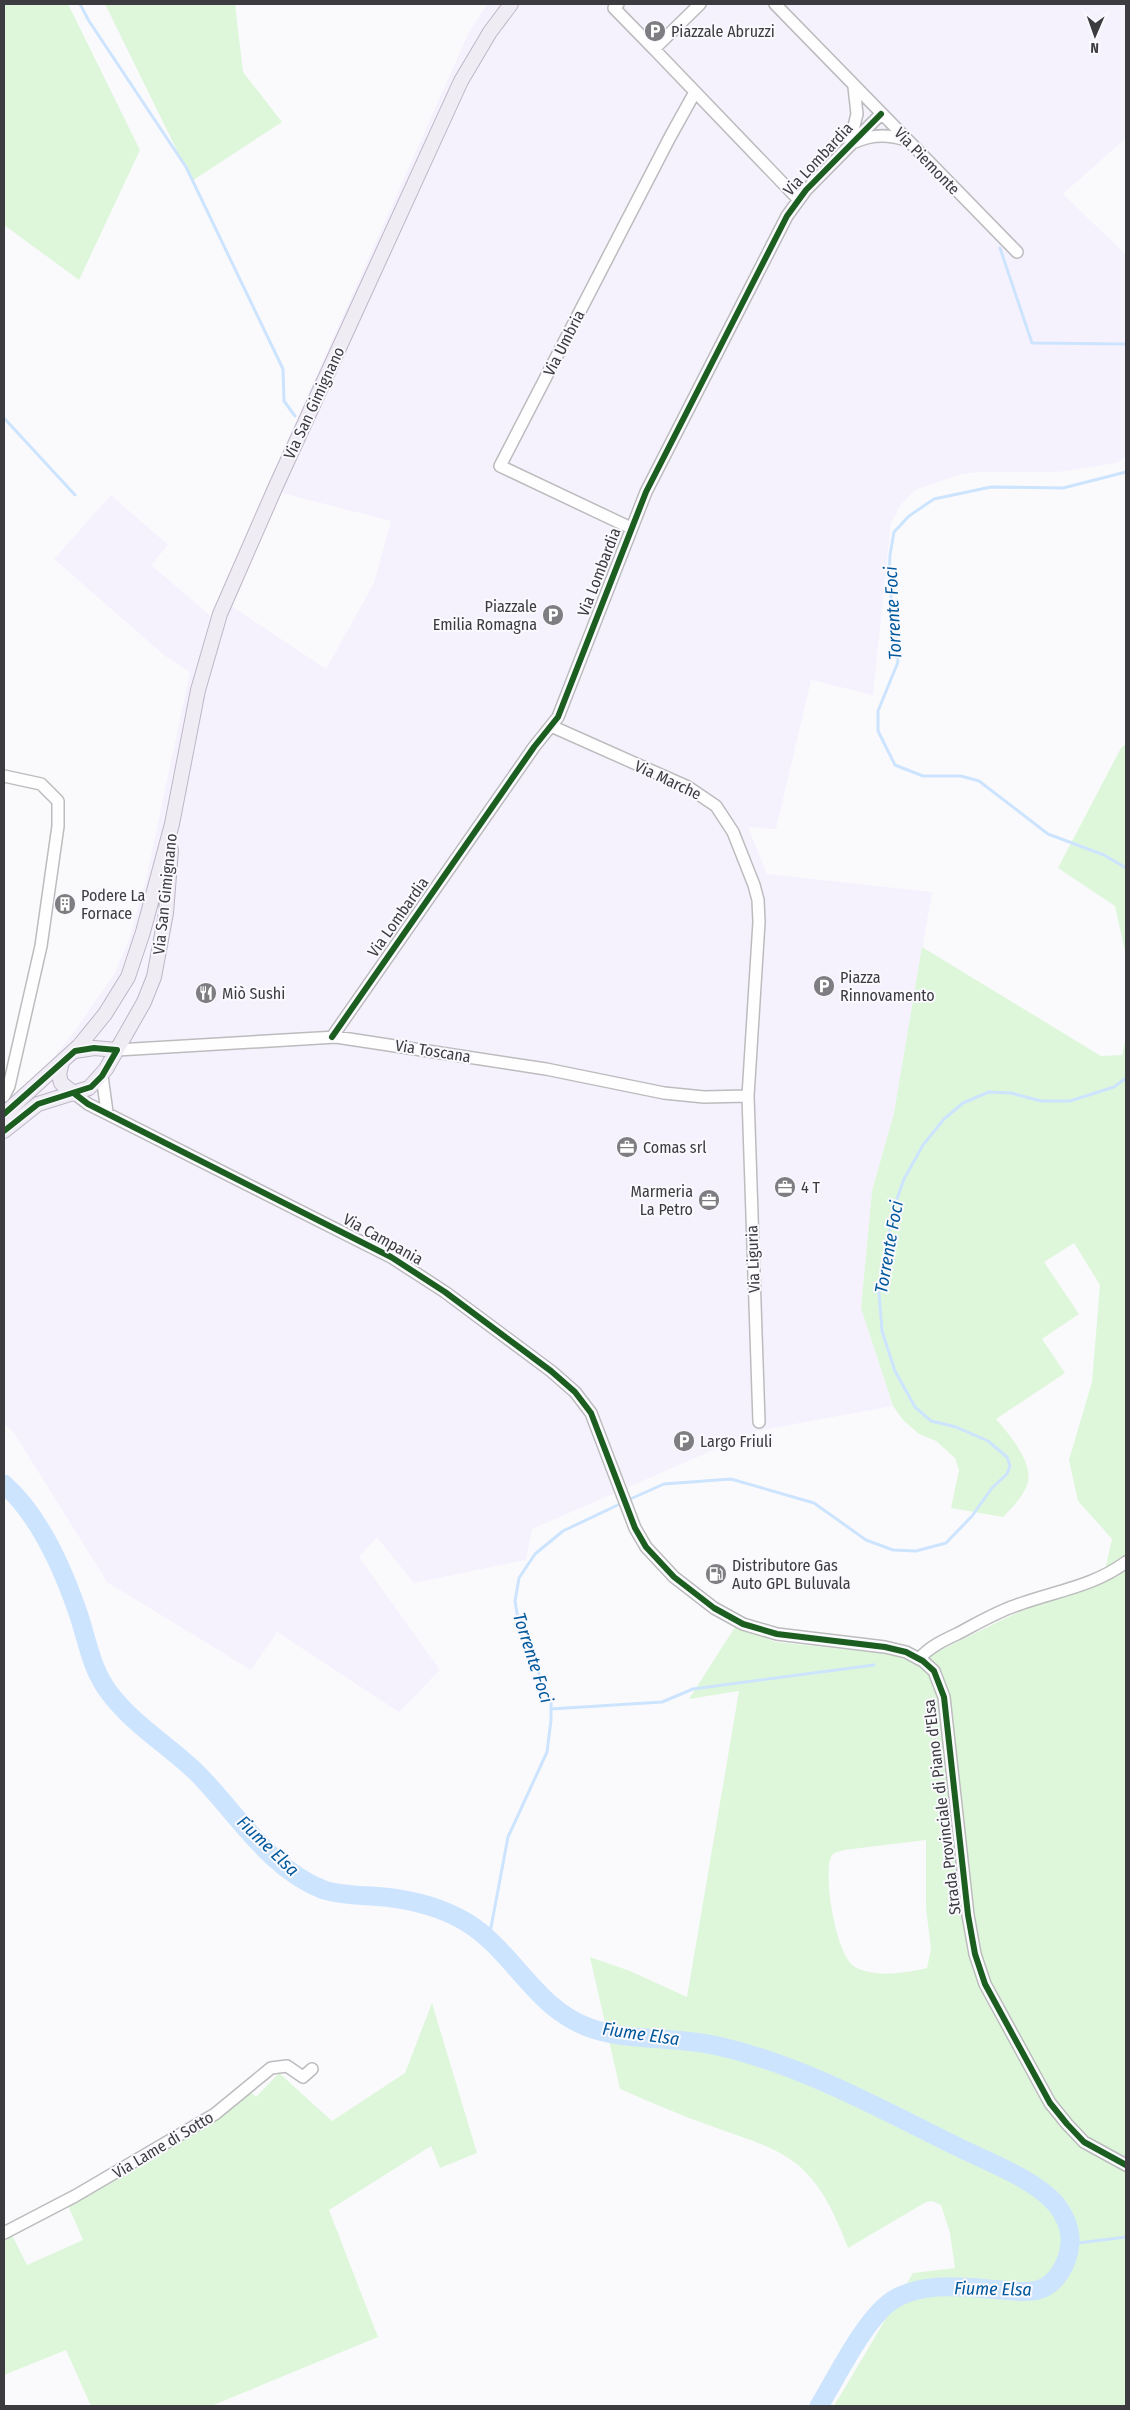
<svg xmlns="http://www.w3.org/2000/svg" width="1130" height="2410" viewBox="0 0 1130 2410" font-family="'Fira Sans Condensed',sans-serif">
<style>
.industrial{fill:#f5f2fe}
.green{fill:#def7da;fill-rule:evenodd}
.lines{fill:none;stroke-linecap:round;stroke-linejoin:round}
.stream{stroke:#cde4fe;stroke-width:3}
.river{stroke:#cde4fe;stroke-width:19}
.minor-casing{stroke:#bcbcbe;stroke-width:14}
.major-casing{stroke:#beb6c7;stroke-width:16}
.minor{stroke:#fefeff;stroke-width:11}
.major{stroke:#f0ecf4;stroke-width:14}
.cycleway-casing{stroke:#f9f9fe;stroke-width:9}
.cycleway{stroke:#1b5e20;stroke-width:6}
.labels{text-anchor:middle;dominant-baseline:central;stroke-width:4;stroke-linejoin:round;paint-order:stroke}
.poi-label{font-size:16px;fill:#3c3c40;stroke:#f9f9fe;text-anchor:start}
.street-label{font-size:16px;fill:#3c3c40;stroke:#f9f9fe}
.water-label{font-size:18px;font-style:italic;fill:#00589c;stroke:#f9f9fe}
</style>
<rect width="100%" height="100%" fill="#fafafd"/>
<path class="industrial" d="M 487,4 L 1126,4 L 1126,138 L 1063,194 L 1126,255 L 1126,456 L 1117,463 L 1058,472 L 980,472 L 961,474 L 915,490 L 900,506 L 891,523 L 873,695 L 811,680 L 776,829 L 748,827 L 767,874 L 932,892 L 894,1113 L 872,1191 L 861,1308 L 893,1406 L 757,1431 L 532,1529 L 526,1560 L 414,1583 L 377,1537 L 359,1557 L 440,1670 L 399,1712 L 277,1632 L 251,1670 L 107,1582 L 14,1433 L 4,1424 L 4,1106 L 48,1064 L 74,1032 L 114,974 L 129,940 L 146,879 L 190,672 L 165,656 L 54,559 L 111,495 L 168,545 L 151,565 L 212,617 L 221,599 L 326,669 L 374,583 L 391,521 L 266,489 L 469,32 Z"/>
<path class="green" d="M 4,4 L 68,4 L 140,150 L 79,280 L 4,225 Z
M 105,4 L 235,4 L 243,72 L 282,122 L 192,181 Z
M 1126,744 L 1126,956 L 1115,906 L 1058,868 L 1121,748 Z
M 922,947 L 1101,1056 L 1122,1055 L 1126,1039 L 1125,2406 L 834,2406 L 913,2273 L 955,2268 L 950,2233 L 941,2205 L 932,2201 L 926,2202 L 848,2248 C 837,2219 823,2186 798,2165 C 774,2145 740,2137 711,2126 C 680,2115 650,2102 620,2089 L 590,1957 L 630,1971 L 687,1997 L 739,1691 L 689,1699 L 735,1627 L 776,1642 L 880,1653 L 896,1656 L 914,1663 L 1105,1570 L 1112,1539 L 1078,1501 L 1069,1460 L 1092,1382 L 1100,1285 L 1074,1243 L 1044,1262 L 1079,1314 L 1042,1339 L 1065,1373 L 996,1419 C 1009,1434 1035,1464 1027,1485 C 1022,1498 1012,1508 1003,1517 L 951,1508 L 959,1470 L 955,1458 L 936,1441 L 919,1434 L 903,1420 L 893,1406 L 861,1308 L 872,1191 L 894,1113 ZM 926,1840 L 926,1908 L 931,1949 L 927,1968 C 906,1973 875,1978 855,1967 C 836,1957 823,1876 831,1857 C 833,1852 839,1852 844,1850 Z
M 432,2003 L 477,2153 L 440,2168 L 431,2146 L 329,2210 L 378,2337 L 211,2406 L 91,2406 L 66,2350 L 4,2375 L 4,2239 L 12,2235 L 27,2265 L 83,2240 L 68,2205 L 250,2092 L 256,2097 L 279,2073 L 332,2121 L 405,2073 Z"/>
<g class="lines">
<path class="stream" d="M 80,4 L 89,21 L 186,167 L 283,369 L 284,401 L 295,416
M 1000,248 L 1032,343 L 1126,344
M 4,418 L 75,495
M 1126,472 L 1063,488 L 991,487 L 934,499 L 909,516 L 894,532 L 890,555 L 889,577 L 898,662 L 878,711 L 878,731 L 895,765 L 923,776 L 961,776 L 979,781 L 1048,834 L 1104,855 L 1126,868
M 628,1500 L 664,1484 L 731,1479 L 814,1503 L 866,1540 L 893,1550 L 916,1551 L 946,1543 L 972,1516 L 992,1488 L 1007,1474 L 1010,1466 L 1007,1457 L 988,1441 L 956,1427 L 931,1421 L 915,1407 L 895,1371 L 882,1331 L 879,1293 L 893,1210 L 904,1179 L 923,1145 L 944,1119 L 963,1103 L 989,1092 L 1011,1093 L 1041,1101 L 1070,1101 L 1114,1087 L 1126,1078
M 551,1709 L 662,1702 L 693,1689 L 874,1665
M 489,1938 L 508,1837 L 547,1752 L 551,1720 L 551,1701 L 520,1631 L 515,1601 L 519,1578 L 535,1554 L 563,1531 L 622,1503
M 1070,2244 L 1126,2237"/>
<path class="river" d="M 4,1484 C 39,1515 62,1567 77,1610 C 87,1638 90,1666 108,1691 C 132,1724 168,1745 197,1773 C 236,1812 270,1870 324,1890 C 343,1896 364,1895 384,1897 C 412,1900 441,1907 466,1922 C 514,1951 534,2008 590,2028 C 630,2042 677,2036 718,2046 C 802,2065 881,2109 958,2147 C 988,2162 1032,2178 1055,2203 C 1064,2214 1071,2229 1070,2243 C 1069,2261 1057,2285 1038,2290 C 1027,2293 1014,2291 1003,2290 C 968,2288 925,2280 893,2300 C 865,2318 837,2377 819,2406"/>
<g class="minor-casing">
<path id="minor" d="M 618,4 L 614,8 L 654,49 L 700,4
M 775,4 L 1017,252
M 654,49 L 798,199
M 850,142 L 857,114 L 854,87
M 855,142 C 872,134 888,134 906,140
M 631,528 L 500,466 L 670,137 L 695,92
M 551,726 L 688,787 L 716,806 L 733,832 L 754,885 L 758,900 L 759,922 L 748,1096 L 759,1422
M 4,776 L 41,784 L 58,801 L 58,826 L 41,946 L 9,1086 L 4,1096
M 332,1037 L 534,747 L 558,717 L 646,492 L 787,216 L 806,190 L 881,114
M 117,1050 L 336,1037 L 546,1069 L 664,1093 L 704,1097 L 748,1096
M 102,1076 L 107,1112
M 75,1094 L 88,1104 L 391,1257 L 445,1292 L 551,1371 L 575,1392 L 591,1413 L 635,1528 L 646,1547 L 674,1577 L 714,1608 L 743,1624 L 777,1634 L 885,1647 L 906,1652 L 923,1661 L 934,1671 L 944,1697 L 968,1915 L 975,1954 L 985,1984 L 1050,2103 L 1067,2124 L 1084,2142 L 1126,2165
M 919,1659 C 929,1647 944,1640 957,1634 C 978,1623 998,1611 1020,1604 C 1056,1591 1094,1586 1126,1562
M 4,2233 L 75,2196 L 215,2114 L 271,2068 L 287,2066 L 303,2077 L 312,2069"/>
</g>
<g class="major-casing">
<path id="major" d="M 75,1051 L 94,1048 L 117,1050
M 62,1062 L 59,1074 L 61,1083 L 75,1094
M 4,1114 L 79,1046 L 105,1014 L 128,977 L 143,932 L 172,824 L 198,690 L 220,614 L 276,486 L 461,81 L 490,32 L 511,4
M 4,1131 L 38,1104 L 89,1088 L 106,1069 L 144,1002 L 154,977 L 166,913 L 171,850"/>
</g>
<use href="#minor" class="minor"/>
<use href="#major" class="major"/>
<g class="cycleway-casing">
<path id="cycleway" d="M 332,1037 L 534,747 L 558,717 L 646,492 L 787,216 L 806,190 L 881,114
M 75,1094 L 88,1104 L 391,1257 L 445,1292 L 551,1371 L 575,1392 L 591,1413 L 635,1528 L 646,1547 L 674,1577 L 714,1608 L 743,1624 L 777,1634 L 885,1647 L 906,1652 L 923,1661 L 934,1671 L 944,1697 L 968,1915 L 975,1954 L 985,1984 L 1050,2103 L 1067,2124 L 1084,2142 L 1126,2165
M 4,1114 L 75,1051 L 94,1048 L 117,1050 L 102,1076 L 91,1087 L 38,1104 L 4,1131"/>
</g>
<use href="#cycleway" class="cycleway"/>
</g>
<defs>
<g id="parking-disc" transform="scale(1.125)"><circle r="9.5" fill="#7e7e82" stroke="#f9f9fe"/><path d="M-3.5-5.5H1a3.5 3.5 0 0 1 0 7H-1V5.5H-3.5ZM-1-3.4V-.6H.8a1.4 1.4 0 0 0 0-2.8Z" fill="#fff"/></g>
<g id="building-disc" transform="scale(1.125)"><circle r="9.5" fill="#7e7e82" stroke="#f9f9fe"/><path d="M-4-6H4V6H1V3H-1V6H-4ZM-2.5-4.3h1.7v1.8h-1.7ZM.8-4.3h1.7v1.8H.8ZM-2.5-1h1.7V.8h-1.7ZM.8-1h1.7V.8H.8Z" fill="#fff"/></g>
<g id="restaurant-disc" transform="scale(1.125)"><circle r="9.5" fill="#7e7e82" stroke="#f9f9fe"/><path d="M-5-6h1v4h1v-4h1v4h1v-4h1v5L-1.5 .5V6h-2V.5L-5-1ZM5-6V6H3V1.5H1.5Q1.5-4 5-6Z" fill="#fff"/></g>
<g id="office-disc" transform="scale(1.125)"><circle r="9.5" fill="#7e7e82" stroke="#f9f9fe"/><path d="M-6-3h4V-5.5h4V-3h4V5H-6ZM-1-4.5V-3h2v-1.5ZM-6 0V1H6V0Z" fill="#fff"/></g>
<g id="fuel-disc" transform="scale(1.125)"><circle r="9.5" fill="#7e7e82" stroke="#f9f9fe"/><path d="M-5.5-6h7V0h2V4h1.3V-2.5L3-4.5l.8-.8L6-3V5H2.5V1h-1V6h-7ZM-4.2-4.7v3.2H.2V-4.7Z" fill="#fff"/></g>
</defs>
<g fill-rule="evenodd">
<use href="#parking-disc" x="655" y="31"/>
<use href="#parking-disc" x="553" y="615"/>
<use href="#building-disc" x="65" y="904"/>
<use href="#parking-disc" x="824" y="986"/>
<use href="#restaurant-disc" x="206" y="993"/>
<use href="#office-disc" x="627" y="1147"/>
<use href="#office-disc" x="785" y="1187"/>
<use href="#office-disc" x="709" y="1200"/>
<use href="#parking-disc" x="684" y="1441"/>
<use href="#fuel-disc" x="716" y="1574"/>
</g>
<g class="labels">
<g class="poi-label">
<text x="671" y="31">Piazzale Abruzzi</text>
<text x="537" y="606" text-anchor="end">Piazzale<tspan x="537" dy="18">Emilia Romagna</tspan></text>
<text x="81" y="895">Podere La<tspan x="81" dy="18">Fornace</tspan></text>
<text x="840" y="977">Piazza<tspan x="840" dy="18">Rinnovamento</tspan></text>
<text x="222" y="993">Miò Sushi</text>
<text x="643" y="1147">Comas srl</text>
<text x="801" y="1187">4 T</text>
<text x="693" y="1191" text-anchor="end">Marmeria<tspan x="693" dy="18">La Petro</tspan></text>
<text x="700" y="1441">Largo Friuli</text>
<text x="732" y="1565">Distributore Gas<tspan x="732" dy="18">Auto GPL Buluvala</tspan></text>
</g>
<g class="street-label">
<text transform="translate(818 159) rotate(-47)">Via Lombardia</text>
<text transform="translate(927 161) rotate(46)">Via Piemonte</text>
<text transform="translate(564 343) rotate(-63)">Via Umbria</text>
<text transform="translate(314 403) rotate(-65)">Via San Gimignano</text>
<text transform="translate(599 572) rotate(-69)">Via Lombardia</text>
<text transform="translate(668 780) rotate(25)">Via Marche</text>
<text transform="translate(165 894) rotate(-84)">Via San Gimignano</text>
<text transform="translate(398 917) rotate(-55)">Via Lombardia</text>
<text transform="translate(433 1051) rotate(9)">Via Toscana</text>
<text transform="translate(383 1239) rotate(29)">Via Campania</text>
<text transform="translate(753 1259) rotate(-92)">Via Liguria</text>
<text transform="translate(942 1807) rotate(-97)">Strada Provinciale di Piano d'Elsa</text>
<text transform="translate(163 2145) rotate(-31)">Via Lame di Sotto</text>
</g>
<g class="water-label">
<text transform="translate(893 613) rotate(-93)">Torrente Foci</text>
<text transform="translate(889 1247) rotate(-80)">Torrente Foci</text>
<text transform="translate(533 1658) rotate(72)">Torrente Foci</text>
<text transform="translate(268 1846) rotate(44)">Fiume Elsa</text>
<text transform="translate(641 2034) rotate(8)">Fiume Elsa</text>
<text transform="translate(993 2289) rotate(1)">Fiume Elsa</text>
</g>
</g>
<rect width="1130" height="2410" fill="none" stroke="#3c3c40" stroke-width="10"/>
<g transform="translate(1095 35) rotate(182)" stroke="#f9f9fe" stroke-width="4" paint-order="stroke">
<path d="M0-4L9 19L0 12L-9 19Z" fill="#3c3c40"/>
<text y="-8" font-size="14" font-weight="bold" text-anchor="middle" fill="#3c3c40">N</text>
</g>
</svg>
